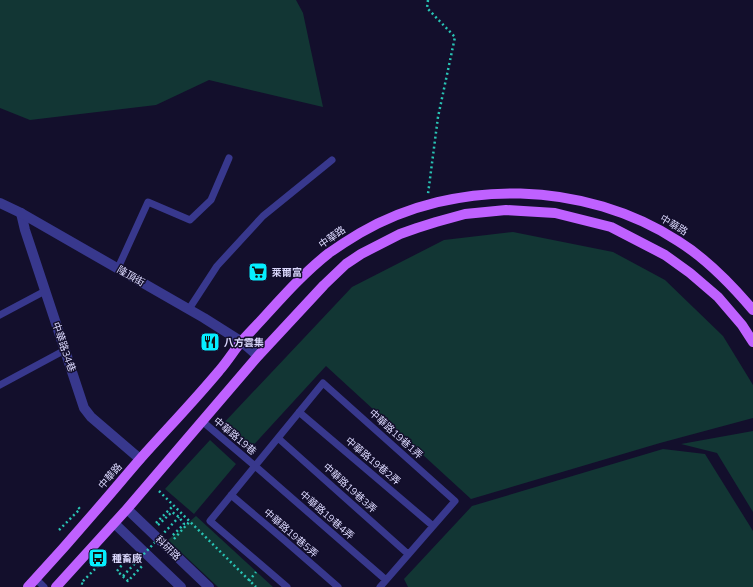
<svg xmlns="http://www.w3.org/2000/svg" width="753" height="587" viewBox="0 0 753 587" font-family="Mulish,'Noto Sans TC',sans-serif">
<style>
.green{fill:#123634}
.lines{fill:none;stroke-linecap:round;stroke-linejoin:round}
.path{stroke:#29c4b5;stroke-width:2.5;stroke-dasharray:2 3;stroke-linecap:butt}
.service{stroke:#38388d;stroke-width:7}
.minor{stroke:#38388d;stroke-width:10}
.tertiary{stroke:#38388d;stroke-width:10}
.primary{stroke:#bf61ff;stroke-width:10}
.path-bridge{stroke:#29c4b5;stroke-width:2.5;stroke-dasharray:2 3;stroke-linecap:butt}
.labels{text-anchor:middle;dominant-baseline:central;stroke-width:3;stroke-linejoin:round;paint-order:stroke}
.street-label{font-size:10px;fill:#dddaff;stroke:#130f2c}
.poi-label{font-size:10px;font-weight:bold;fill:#dddaff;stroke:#130f2c;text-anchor:start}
</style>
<rect width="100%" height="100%" fill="#130f2c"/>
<path class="green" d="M 0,0 L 296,0 L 303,13 L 323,107 L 209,80 L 156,105 L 30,120 L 0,108 Z
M 513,232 L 613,252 L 665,280 L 723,336 L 753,385 L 753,418 L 660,443 L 471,499 L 326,366 L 248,451 L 220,427 L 304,338 L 352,287 L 444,240 Z
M 753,431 L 753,512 L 717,453 L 681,444 Z
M 210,440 L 236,464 L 194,514 L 165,489 Z
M 663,449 L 705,454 L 753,531 L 753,587 L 408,587 L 404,579 L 472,506 Z
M 196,516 L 273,587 L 218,587 L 168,540 Z"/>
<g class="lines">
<path class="path" d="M 428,0 L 427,8 L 455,37 L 438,117 L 428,194
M 159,491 L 256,587
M 156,523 L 173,506
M 158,525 L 172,512 L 179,517 L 184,524 L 171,537
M 59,530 L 80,509 L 78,507
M 174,539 L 190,521
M 131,554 L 117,571 L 128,581 L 143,565
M 249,581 L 256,572
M 83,584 L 81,583 L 99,565"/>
<path class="service" d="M 118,268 L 148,202 L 190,220 L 211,200 L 229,158
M 189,309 L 217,266 L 263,216 L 332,160
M 0,315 L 45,291
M 0,385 L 65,350
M 299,412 L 433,526
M 202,421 L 255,466 L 386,580
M 278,438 L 408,554
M 231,495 L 283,539 L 338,587
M 36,579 L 44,587
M 287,587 L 210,521 L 323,383 L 455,501 L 380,587"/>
<path class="minor" d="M 21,213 L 25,230 L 84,408 L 91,417 L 140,459"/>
<path class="tertiary" d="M 0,203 L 21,213 L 204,318 L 242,342 L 258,356
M 127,509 L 209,587
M 114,523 L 181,587"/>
<path class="primary" d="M 28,587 C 52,561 76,534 99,507 C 113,491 127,474 141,458 C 167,429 194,401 219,371 C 227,362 233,352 241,342 C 249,333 258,324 266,315 C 286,293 306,271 329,253 C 339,246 350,239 360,233 C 457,177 585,181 678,241 C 707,259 731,284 753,310
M 56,587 L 127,509 L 258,356 L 324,285 L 346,264 L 361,254 L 400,234 L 417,228 L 436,222 L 465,214 L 506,210 L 555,213 L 611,227 L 665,255 L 690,273 L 718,297 L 742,325 L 753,342"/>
<path class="path-bridge" d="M 123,576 L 179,517"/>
</g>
<defs>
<g id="supermarket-square" transform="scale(1)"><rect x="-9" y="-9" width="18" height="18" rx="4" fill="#06eeff" stroke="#130f2c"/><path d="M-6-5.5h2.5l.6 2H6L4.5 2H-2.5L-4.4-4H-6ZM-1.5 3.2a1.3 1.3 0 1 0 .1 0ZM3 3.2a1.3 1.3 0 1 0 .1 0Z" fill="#111"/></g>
<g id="restaurant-square" transform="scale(1)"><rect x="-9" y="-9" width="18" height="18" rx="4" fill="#06eeff" stroke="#130f2c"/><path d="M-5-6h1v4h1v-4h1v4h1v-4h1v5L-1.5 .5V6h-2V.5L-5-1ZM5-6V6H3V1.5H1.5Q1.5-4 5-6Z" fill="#111"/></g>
<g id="bus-square" transform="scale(1)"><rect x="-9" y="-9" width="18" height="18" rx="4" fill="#06eeff" stroke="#130f2c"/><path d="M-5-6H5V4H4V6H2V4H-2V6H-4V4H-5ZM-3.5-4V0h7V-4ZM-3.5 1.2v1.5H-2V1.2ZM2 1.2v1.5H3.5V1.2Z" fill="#111"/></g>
</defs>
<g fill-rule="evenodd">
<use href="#supermarket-square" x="258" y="272"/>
<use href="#restaurant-square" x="210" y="342"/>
<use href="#bus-square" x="98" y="558"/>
</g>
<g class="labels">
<g class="street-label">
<text transform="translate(674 225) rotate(31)">中華路</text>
<text transform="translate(332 237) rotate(-35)">中華路</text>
<text transform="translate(131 276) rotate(30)">隆頂街</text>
<text transform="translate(64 347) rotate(71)">中華路34巷</text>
<text transform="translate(396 434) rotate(42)">中華路19巷1弄</text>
<text transform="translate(235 436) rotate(40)">中華路19巷</text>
<text transform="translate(373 461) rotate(40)">中華路19巷2弄</text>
<text transform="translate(110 476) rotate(-50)">中華路</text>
<text transform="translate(350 488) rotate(42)">中華路19巷3弄</text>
<text transform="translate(327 515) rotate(41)">中華路19巷4弄</text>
<text transform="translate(291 533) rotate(41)">中華路19巷5弄</text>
<text transform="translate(168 548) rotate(44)">科研路</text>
</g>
<g class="poi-label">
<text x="272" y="272">萊爾富</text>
<text x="224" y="342">八方雲集</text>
<text x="112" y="558">種畜廠</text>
</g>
</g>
</svg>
